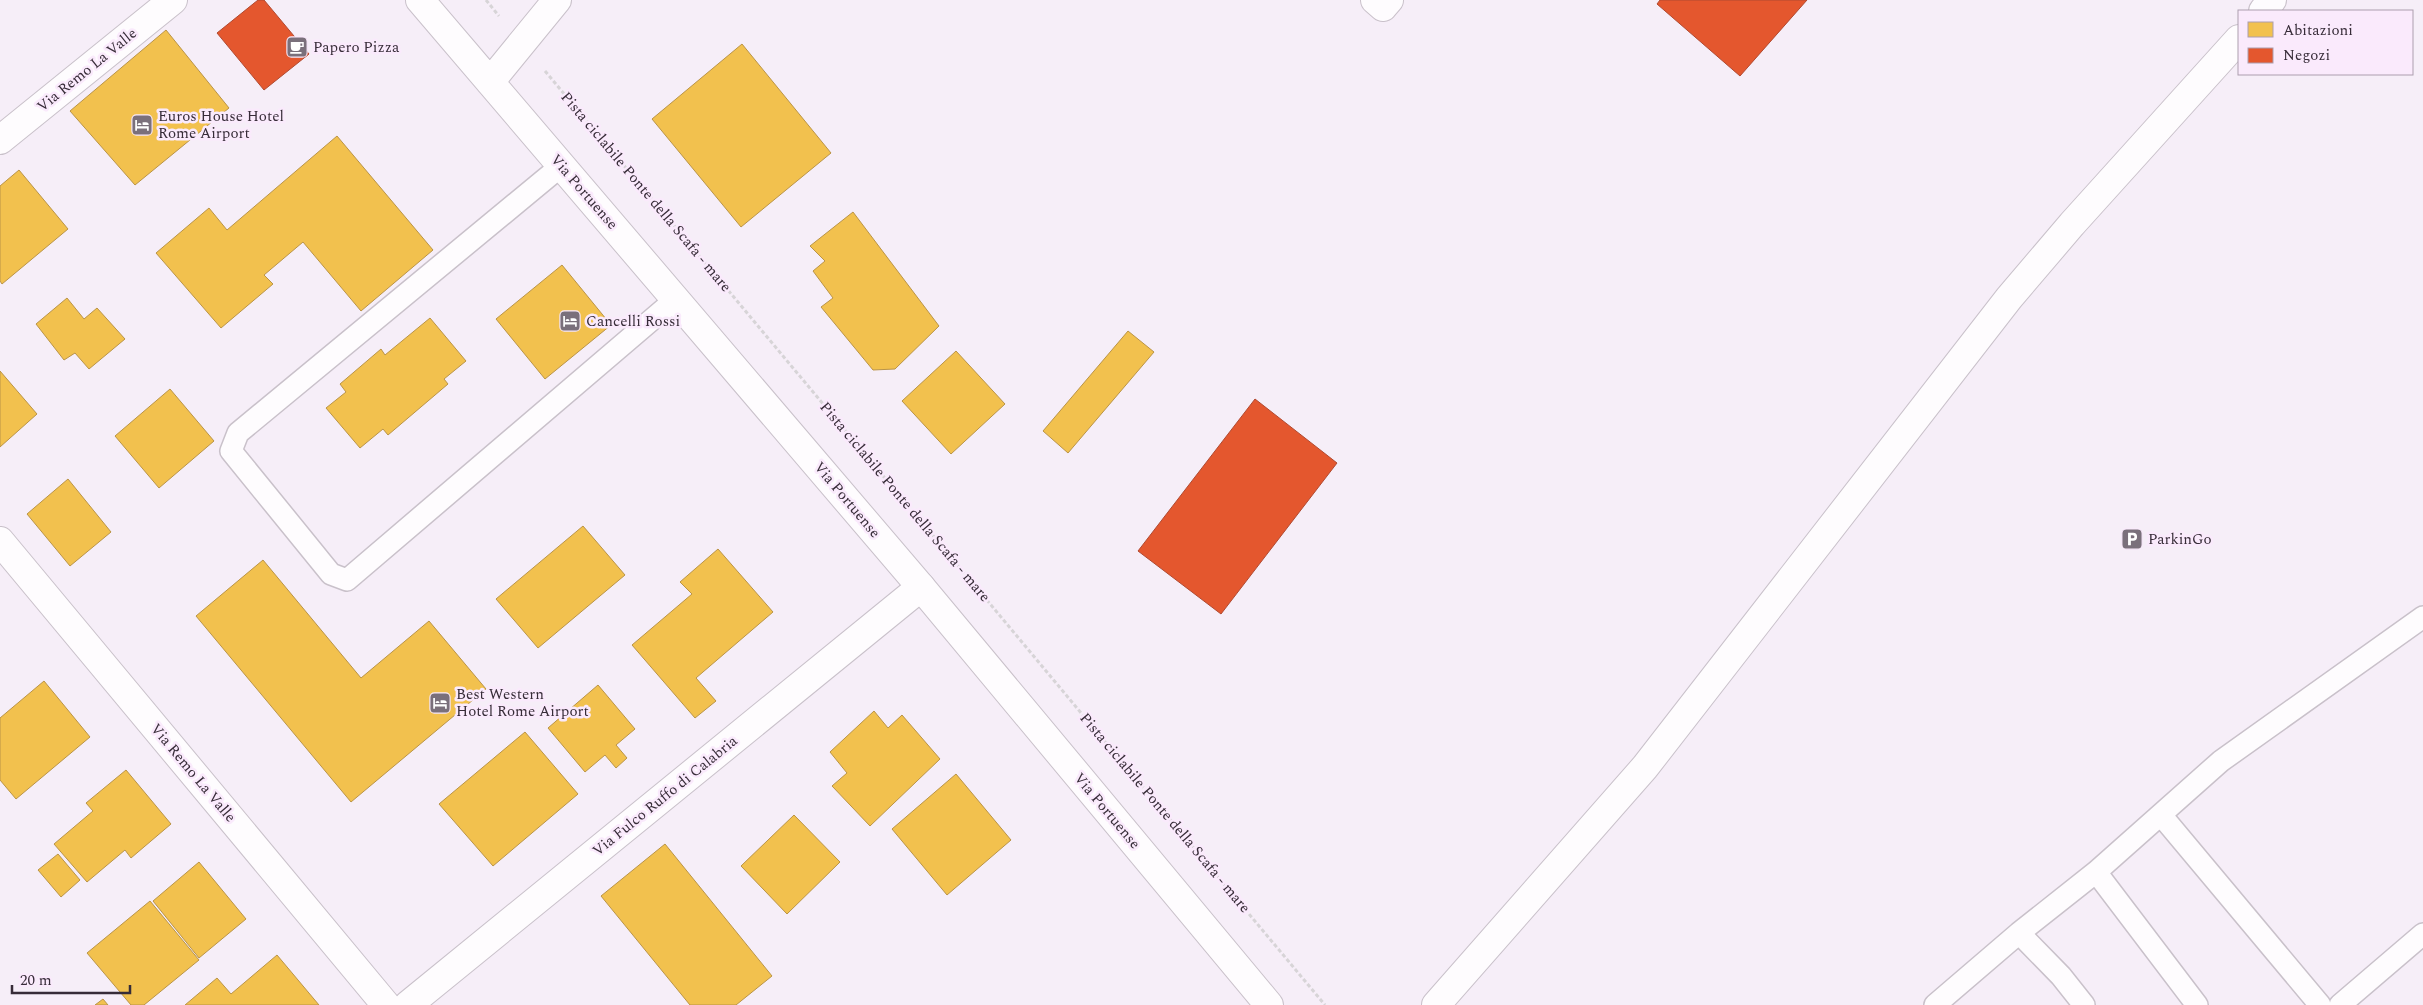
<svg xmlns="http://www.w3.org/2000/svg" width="2423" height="1005" viewBox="0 0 2423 1005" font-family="Spectral,serif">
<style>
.homes{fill:#f2c14e;stroke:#ba9447}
.shops{fill:#e4572e;stroke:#b04a31}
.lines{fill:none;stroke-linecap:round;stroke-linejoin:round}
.service-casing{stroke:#c9c1ca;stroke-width:24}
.minor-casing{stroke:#c9c1ca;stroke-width:30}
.tertiary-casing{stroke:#c9c1ca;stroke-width:30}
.path{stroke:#d7d4d7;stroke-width:3;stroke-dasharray:4 2.5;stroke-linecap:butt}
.service{stroke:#fefcfe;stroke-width:21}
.minor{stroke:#fefcfe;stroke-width:28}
.tertiary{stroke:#fefcfe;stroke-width:28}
.labels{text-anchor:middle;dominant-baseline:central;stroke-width:5;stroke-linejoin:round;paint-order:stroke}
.poi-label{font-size:15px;fill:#372c38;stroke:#faeafc;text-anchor:start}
.street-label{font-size:15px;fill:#372c38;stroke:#faeafc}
</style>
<rect width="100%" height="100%" fill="#f6eef8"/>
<path class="homes" d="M 166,30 L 229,108 L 135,185 L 70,111 Z
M 742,44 L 831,153 L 741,227 L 652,119 Z
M 337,136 L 433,250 L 361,311 L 303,242 L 264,275 L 273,284 L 221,328 L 156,253 L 209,208 L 227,230 Z
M 19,170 L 68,229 L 2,284 L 0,281 L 0,186 Z
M 853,212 L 939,326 L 895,369 L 873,370 L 821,307 L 833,298 L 813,271 L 825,261 L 810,246 Z
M 562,265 L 611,325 L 545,379 L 496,319 Z
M 67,298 L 84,319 L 97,308 L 125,339 L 89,369 L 75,353 L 64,360 L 36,324 Z
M 430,318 L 466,361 L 444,379 L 448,384 L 388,435 L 383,429 L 360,448 L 326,408 L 346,392 L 340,384 L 381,349 L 385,355 Z
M 1128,331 L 1154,352 L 1068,453 L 1043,431 Z
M 956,351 L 1005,404 L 951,454 L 902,401 Z
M 0,371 L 37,414 L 0,447 Z
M 170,389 L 214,441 L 159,488 L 115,436 Z
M 68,479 L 111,532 L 70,566 L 27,514 Z
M 583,526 L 625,575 L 538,648 L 496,599 Z
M 718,549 L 773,612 L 696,678 L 716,701 L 695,718 L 632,645 L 692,594 L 680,582 Z
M 263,560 L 361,678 L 429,621 L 486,689 L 351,802 L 196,616 Z
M 44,681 L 90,737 L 16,799 L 0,780 L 0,718 Z
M 598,685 L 635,729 L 616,745 L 627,758 L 616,768 L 605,755 L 585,772 L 548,728 Z
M 874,711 L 888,728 L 902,715 L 940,759 L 870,826 L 832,786 L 847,773 L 830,752 Z
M 525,732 L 578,794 L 493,866 L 439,804 Z
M 126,770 L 171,824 L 131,858 L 125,850 L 87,882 L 54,844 L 93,811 L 86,803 Z
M 956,774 L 1011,840 L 947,895 L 892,829 Z
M 794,815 L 840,862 L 787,914 L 741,866 Z
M 665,844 L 772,976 L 736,1005 L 690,1005 L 601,896 Z
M 58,854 L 80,880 L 61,897 L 38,870 Z
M 199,862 L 246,919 L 199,958 L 153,901 Z
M 150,901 L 199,960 L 144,1005 L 131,1005 L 87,953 Z
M 277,955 L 319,1005 L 185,1005 L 217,978 L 231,994 Z
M 103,999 L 108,1005 L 95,1005 Z"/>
<path class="shops" d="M 258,0 L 264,0 L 309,54 L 264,90 L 217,33 Z
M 1660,0 L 1807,0 L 1740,76 L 1657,4 Z
M 1255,399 L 1337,463 L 1221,614 L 1138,551 Z"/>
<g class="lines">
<g class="service-casing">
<path id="service" d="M 561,166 L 238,433 L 231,451 L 331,574 L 347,580 L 676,299
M 2161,815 L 2320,1005
M 2096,872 L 2197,1005
M 2019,933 L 2061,976 L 2084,1005
M 1935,1005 L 2019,933 L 2096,872 L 2221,761 L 2423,617
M 2340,1005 L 2423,934"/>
</g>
<g class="minor-casing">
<path id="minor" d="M 1375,0 L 1383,7 L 1389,0
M 2263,11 L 2272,0
M 0,140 L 173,0
M 0,541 L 386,1005
M 408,1005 L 921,587
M 1436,1005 L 1645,767 L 2009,298 L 2072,224 L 2239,39"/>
</g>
<g class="tertiary-casing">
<path id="tertiary" d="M 420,0 L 921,587 L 1269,1005
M 490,82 L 557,0"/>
</g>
<path class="path" d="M 486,0 L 499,16
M 545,71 L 1325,1005"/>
<use href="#service" class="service"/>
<use href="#minor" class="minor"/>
<use href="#tertiary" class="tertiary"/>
</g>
<defs>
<g id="cafe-square" transform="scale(1.125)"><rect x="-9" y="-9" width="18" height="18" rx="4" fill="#7a707b" stroke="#faeafc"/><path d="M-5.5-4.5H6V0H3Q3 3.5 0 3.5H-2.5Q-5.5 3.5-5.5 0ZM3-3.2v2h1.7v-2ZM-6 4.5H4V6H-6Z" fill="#fff"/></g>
<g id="hotel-square" transform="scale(1.125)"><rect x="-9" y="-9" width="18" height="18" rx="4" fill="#7a707b" stroke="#faeafc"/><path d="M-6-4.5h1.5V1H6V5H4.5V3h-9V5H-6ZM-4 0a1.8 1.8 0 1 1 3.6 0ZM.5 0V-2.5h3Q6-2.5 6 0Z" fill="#fff"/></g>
<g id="parking-square" transform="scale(1.125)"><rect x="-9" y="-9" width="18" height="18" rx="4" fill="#7a707b" stroke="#faeafc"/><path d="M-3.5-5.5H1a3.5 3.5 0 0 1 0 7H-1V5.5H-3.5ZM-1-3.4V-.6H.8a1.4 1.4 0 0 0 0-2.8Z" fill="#fff"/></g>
</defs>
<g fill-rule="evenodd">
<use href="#cafe-square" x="297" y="47"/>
<use href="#hotel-square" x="142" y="125"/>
<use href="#hotel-square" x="570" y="321"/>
<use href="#parking-square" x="2132" y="539"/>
<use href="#hotel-square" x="440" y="703"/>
</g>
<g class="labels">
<g class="poi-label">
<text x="313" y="47">Papero Pizza</text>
<text x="158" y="116">Euros House Hotel<tspan x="158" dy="17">Rome Airport</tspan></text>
<text x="586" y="321">Cancelli Rossi</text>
<text x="2148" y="539">ParkinGo</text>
<text x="456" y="694">Best Western<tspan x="456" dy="17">Hotel Rome Airport</tspan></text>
</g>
<g class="street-label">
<text transform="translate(87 70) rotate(-39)">Via Remo La Valle</text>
<text transform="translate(584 192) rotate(49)">Via Portuense</text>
<text transform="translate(646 192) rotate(50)">Pista ciclabile Ponte della Scafa - mare</text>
<text transform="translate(847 500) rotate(50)">Via Portuense</text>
<text transform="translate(905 502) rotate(50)">Pista ciclabile Ponte della Scafa - mare</text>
<text transform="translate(193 773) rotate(50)">Via Remo La Valle</text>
<text transform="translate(665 796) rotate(-39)">Via Fulco Ruffo di Calabria</text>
<text transform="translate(1107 811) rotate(50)">Via Portuense</text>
<text transform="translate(1165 813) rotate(50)">Pista ciclabile Ponte della Scafa - mare</text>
</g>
</g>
<rect x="2238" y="10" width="175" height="65" fill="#faeafc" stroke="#ac9eae"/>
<rect x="2248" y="22" width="25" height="15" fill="#f2c14e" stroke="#ac9eae"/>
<text x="2283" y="35" font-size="15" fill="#372c38">Abitazioni</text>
<rect x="2248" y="48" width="25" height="15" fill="#e4572e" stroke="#ac9eae"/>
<text x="2283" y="60" font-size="15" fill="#372c38">Negozi</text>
<path d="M12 985v8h118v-8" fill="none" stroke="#372c38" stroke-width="2.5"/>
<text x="20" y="985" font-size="15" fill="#372c38" stroke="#faeafc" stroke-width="4" paint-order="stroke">20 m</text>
</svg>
